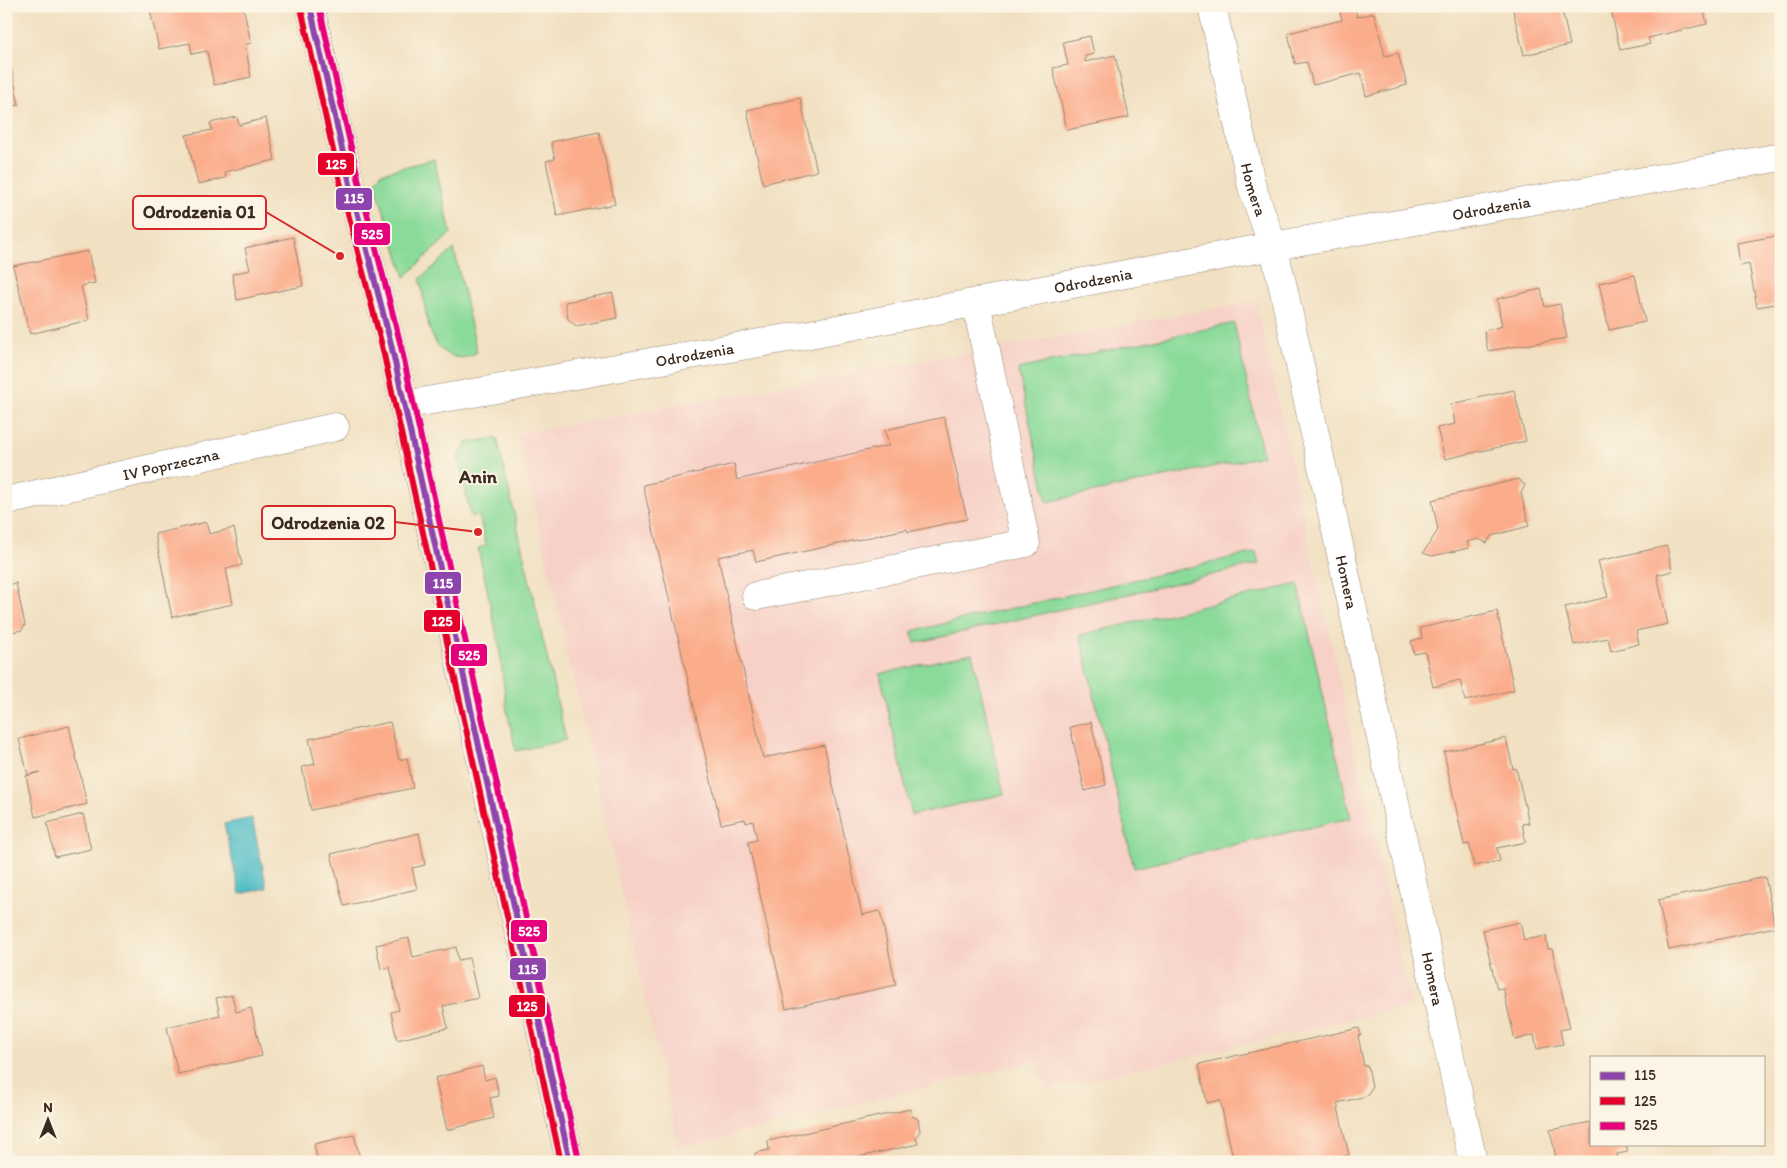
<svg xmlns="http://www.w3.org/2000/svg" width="1787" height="1168" viewBox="0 0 1787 1168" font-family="Itim,sans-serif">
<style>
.built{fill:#f7d1c8}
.green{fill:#8ada9a;stroke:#62825c}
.water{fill:#4fbdc6;stroke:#457472}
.building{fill:#fbac8b}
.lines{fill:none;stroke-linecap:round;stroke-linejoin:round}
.minor-casing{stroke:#968570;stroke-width:29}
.minor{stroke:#fff;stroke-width:28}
.bus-1-casing{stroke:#fcf5e5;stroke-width:10}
.bus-2-casing{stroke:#fcf5e5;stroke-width:10}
.bus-3-casing{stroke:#fcf5e5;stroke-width:10}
.bus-1{stroke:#8e44ad;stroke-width:6}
.bus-2{stroke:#e4002b;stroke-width:6}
.bus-3{stroke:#e5007d;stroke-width:6}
.labels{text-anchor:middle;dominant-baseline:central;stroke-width:4;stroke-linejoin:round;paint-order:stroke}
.street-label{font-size:16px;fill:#3b2a1e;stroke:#fcf5e5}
.quarter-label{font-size:19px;font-weight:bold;fill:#3b2a1e;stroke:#fcf5e5}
.leader{fill:none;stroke:#d62828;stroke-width:2}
.callout-dot{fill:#d62828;stroke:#fcf5e5;stroke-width:2}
.callout{fill:#fcf5e5;stroke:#d62828;stroke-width:2}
.callout-label{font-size:18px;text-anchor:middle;font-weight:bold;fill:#3b2a1e}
.line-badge{stroke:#fcf5e5;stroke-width:2}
.badge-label{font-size:14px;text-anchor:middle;font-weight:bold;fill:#fff}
</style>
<rect width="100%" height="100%" fill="#fcf5e5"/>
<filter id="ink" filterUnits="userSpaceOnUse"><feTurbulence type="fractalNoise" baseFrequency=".02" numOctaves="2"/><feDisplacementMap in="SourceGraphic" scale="10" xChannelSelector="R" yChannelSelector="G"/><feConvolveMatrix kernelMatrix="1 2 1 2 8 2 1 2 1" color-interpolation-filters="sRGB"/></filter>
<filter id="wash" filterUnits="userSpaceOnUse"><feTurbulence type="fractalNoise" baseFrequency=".0096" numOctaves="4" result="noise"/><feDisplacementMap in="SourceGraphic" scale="20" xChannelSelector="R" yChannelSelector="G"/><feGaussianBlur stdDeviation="1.12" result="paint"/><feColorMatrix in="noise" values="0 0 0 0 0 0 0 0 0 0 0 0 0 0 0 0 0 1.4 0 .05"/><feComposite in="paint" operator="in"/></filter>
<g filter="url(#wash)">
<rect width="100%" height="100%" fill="#f1e0c1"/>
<path class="built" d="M 1256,301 L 1411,1006 L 1046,1090 L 1038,1060 L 679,1148 L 518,434 Z"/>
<path class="green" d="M 434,159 L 451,233 L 405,277 L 375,183 L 381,173 Z
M 454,249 L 477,352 C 470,357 464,359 455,357 C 425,350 426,304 420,279 Z
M 1234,323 L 1263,456 L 1047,502 L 1018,369 Z
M 497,438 L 566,740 L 516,751 L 507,711 L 499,645 L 478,548 L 486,546 L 479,515 L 471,517 L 458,457 L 467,443 Z
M 1256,552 L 1259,564 L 915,643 L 912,631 Z
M 1298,584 L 1351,818 L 1134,868 L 1080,635 Z
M 972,653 L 1004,794 L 912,815 L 880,674 Z"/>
<path class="water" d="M 252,818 L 267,888 L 240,894 L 224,824 Z"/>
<g id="blocks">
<path class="building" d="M 166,6 L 243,6 L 251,43 L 245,44 L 251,77 L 214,85 L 207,51 L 192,54 L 190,43 L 159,49 L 150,10 Z
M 1355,6 L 1357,17 L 1374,13 L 1385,56 L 1398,53 L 1407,85 L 1366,96 L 1361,73 L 1313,85 L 1307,62 L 1295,64 L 1288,33 L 1342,20 L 1339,8 Z
M 1512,6 L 1561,6 L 1570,45 L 1524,55 Z
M 1610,6 L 1703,6 L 1707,24 L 1648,38 L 1650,44 L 1620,50 Z
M 1090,36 L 1094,54 L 1085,56 L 1085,62 L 1115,55 L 1129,117 L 1067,130 L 1053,68 L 1068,65 L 1063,42 Z
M 7,48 L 19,105 L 6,108 L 6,49 Z
M 800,98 L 817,171 L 763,184 L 747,110 Z
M 237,117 L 239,125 L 266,118 L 275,160 L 225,172 L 226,178 L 198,184 L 186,135 L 212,130 L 210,123 Z
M 599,132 L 615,204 L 557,216 L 546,161 L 555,159 L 551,142 Z
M 1781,235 L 1781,303 L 1757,307 L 1749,264 L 1740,266 L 1737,243 Z
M 293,237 L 303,286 L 237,300 L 232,274 L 250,270 L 245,248 Z
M 88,251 L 95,283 L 81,286 L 89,320 L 30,334 L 13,266 Z
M 1635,275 L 1645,322 L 1609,330 L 1599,283 Z
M 1541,289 L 1545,307 L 1560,304 L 1567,338 L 1488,351 L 1484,331 L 1502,326 L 1497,299 Z
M 613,293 L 617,318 L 576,326 L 568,319 L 565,302 Z
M 1514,390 L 1526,441 L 1445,459 L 1437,428 L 1455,424 L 1451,404 Z
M 944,417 L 967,519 L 908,532 L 907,529 L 756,562 L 753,550 L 718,557 L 763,758 L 824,745 L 862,915 L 880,911 L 896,985 L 786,1009 L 748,842 L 757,840 L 753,821 L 746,823 L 745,819 L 721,824 L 643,485 L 734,464 L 737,480 L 886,446 L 889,446 L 885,430 Z
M 1518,479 L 1525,485 L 1521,493 L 1529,526 L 1491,536 L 1487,543 L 1479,539 L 1467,542 L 1469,548 L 1432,556 L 1423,553 L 1438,530 L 1432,500 Z
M 206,522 L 209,534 L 234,528 L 242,565 L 226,569 L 233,604 L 172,617 L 155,534 Z
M 1667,546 L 1672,571 L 1657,575 L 1668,624 L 1636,631 L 1639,644 L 1611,651 L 1608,638 L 1574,645 L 1565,607 L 1608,597 L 1598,561 Z
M 16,583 L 25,625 L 22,630 L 6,633 L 6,585 Z
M 1497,611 L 1514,690 L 1465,701 L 1460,680 L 1433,687 L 1425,652 L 1414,654 L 1411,641 L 1422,638 L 1420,628 Z
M 390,722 L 399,760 L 407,758 L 413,788 L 311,810 L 302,767 L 315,764 L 309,739 Z
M 1091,722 L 1106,785 L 1085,791 L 1070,727 Z
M 69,726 L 87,804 L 35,817 L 26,776 L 40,772 L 28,775 L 19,739 Z
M 1506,738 L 1513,769 L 1516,768 L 1529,823 L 1522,824 L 1526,842 L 1497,848 L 1500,861 L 1474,866 L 1469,844 L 1464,845 L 1444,752 Z
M 83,814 L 91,849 L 55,857 L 47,823 Z
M 419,833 L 425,865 L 412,868 L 417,889 L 344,906 L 331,854 Z
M 1765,877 L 1775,927 L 1669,950 L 1658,900 Z
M 1520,922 L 1524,940 L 1546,936 L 1548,949 L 1552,949 L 1570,1028 L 1560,1030 L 1563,1044 L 1537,1049 L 1534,1035 L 1515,1040 L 1503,988 L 1497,989 L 1483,930 Z
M 409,938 L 413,957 L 456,947 L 458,960 L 469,958 L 478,998 L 443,1006 L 448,1028 L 397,1040 L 391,1012 L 399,1010 L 390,967 L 381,969 L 376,945 Z
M 232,995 L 236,1012 L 251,1008 L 262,1056 L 178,1074 L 167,1027 L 220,1015 L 216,998 Z
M 1359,1028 L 1361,1035 L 1358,1036 L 1364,1066 L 1368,1066 L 1372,1087 L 1367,1096 L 1337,1103 L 1349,1155 L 1320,1162 L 1234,1162 L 1220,1100 L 1207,1103 L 1199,1064 Z
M 482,1066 L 485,1080 L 495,1077 L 499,1096 L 490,1098 L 494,1118 L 447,1130 L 435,1078 Z
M 910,1109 L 912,1116 L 918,1119 L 920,1131 L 916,1137 L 918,1144 L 835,1162 L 752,1162 L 755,1157 L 755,1153 L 769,1150 L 768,1141 Z
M 1591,1122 L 1591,1144 L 1626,1144 L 1628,1152 L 1617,1154 L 1619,1162 L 1557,1162 L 1550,1130 Z
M 354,1135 L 361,1162 L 318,1162 L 314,1144 Z"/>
</g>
</g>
<g filter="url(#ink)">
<use href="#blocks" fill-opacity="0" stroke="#968570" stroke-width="1"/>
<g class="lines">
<g class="minor-casing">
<g id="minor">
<path d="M 310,6 L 350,184 L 391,344 L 490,802 L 570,1162"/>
<path id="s1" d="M 1212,6 L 1252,187 L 1273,246 L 1283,287 L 1473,1162"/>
<path id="s2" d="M 404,405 L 805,335 L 1273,246 L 1781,157"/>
<path id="s3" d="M 6,501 L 335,427"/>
<path d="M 756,596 L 1026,543 L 976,302"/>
</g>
</g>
<use href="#minor" class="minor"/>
<g class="bus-1-casing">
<path id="bus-1" d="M 310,6 L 350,184 L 391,344 L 570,1162"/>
</g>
<g class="bus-2-casing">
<path id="bus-2" d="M 301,8 L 341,186 L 382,346 L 561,1162"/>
</g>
<g class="bus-3-casing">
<path id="bus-3" d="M 319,6 L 359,182 L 400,342 L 579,1160"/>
</g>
<use href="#bus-1" class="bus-1"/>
<use href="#bus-2" class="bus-2"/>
<use href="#bus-3" class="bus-3"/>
</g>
</g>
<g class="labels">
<g class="street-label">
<text stroke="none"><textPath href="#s1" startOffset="188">Homera</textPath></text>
<text stroke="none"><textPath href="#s2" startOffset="1105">Odrodzenia</textPath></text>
<text stroke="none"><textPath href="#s2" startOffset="700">Odrodzenia</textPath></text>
<text stroke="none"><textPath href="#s2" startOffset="295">Odrodzenia</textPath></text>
<text stroke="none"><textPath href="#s3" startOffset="169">IV Poprzeczna</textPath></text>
<text stroke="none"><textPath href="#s1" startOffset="592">Homera</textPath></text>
<text stroke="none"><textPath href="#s1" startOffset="998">Homera</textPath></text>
</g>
<g class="quarter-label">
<text x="478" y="476">Anin</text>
</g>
</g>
<path class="leader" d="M340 256L266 212M478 532L395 522"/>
<g class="callout-dot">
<circle cx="340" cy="256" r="5"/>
<circle cx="478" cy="532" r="5"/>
</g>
<g class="callout">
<rect x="133" y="196" width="133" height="33" rx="5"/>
<rect x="262" y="506" width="133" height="33" rx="5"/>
</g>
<g class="callout-label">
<text x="199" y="218">Odrodzenia 01</text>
<text x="328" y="529">Odrodzenia 02</text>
</g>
<g class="line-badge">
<rect x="317" y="152" width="38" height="24" rx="5" fill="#e4002b"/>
<rect x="335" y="187" width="38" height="24" rx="5" fill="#8e44ad"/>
<rect x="353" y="222" width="38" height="24" rx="5" fill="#e5007d"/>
<rect x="424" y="571" width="38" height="24" rx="5" fill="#8e44ad"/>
<rect x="423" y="609" width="38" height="24" rx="5" fill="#e4002b"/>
<rect x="450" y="643" width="38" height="24" rx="5" fill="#e5007d"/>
<rect x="510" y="919" width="38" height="24" rx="5" fill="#e5007d"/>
<rect x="509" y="957" width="38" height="24" rx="5" fill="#8e44ad"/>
<rect x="508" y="994" width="38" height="24" rx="5" fill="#e4002b"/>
</g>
<g class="badge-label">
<text x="336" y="169">125</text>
<text x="354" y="203">115</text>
<text x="372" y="239">525</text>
<text x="443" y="588">115</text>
<text x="442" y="626">125</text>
<text x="469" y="660">525</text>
<text x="529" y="936">525</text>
<text x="528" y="974">115</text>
<text x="527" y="1011">125</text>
</g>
<rect width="1787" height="1168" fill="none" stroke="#fcf5e5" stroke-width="25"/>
<rect x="1590" y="1056" width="175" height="90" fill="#fcf5e5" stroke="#afa495"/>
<rect x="1600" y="1072" width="25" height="8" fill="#8e44ad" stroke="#afa495"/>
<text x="1634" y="1080" font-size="15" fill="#3b2a1e">115</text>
<rect x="1600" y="1097" width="25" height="8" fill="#e4002b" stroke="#afa495"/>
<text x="1634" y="1106" font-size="15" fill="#3b2a1e">125</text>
<rect x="1600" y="1122" width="25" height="8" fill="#e5007d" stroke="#afa495"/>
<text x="1634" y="1130" font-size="15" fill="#3b2a1e">525</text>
<g transform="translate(48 1120)" stroke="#fcf5e5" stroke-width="4" paint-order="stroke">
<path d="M0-4L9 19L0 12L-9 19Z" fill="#3b2a1e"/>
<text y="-8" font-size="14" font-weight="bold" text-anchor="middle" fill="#3b2a1e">N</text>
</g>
</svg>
